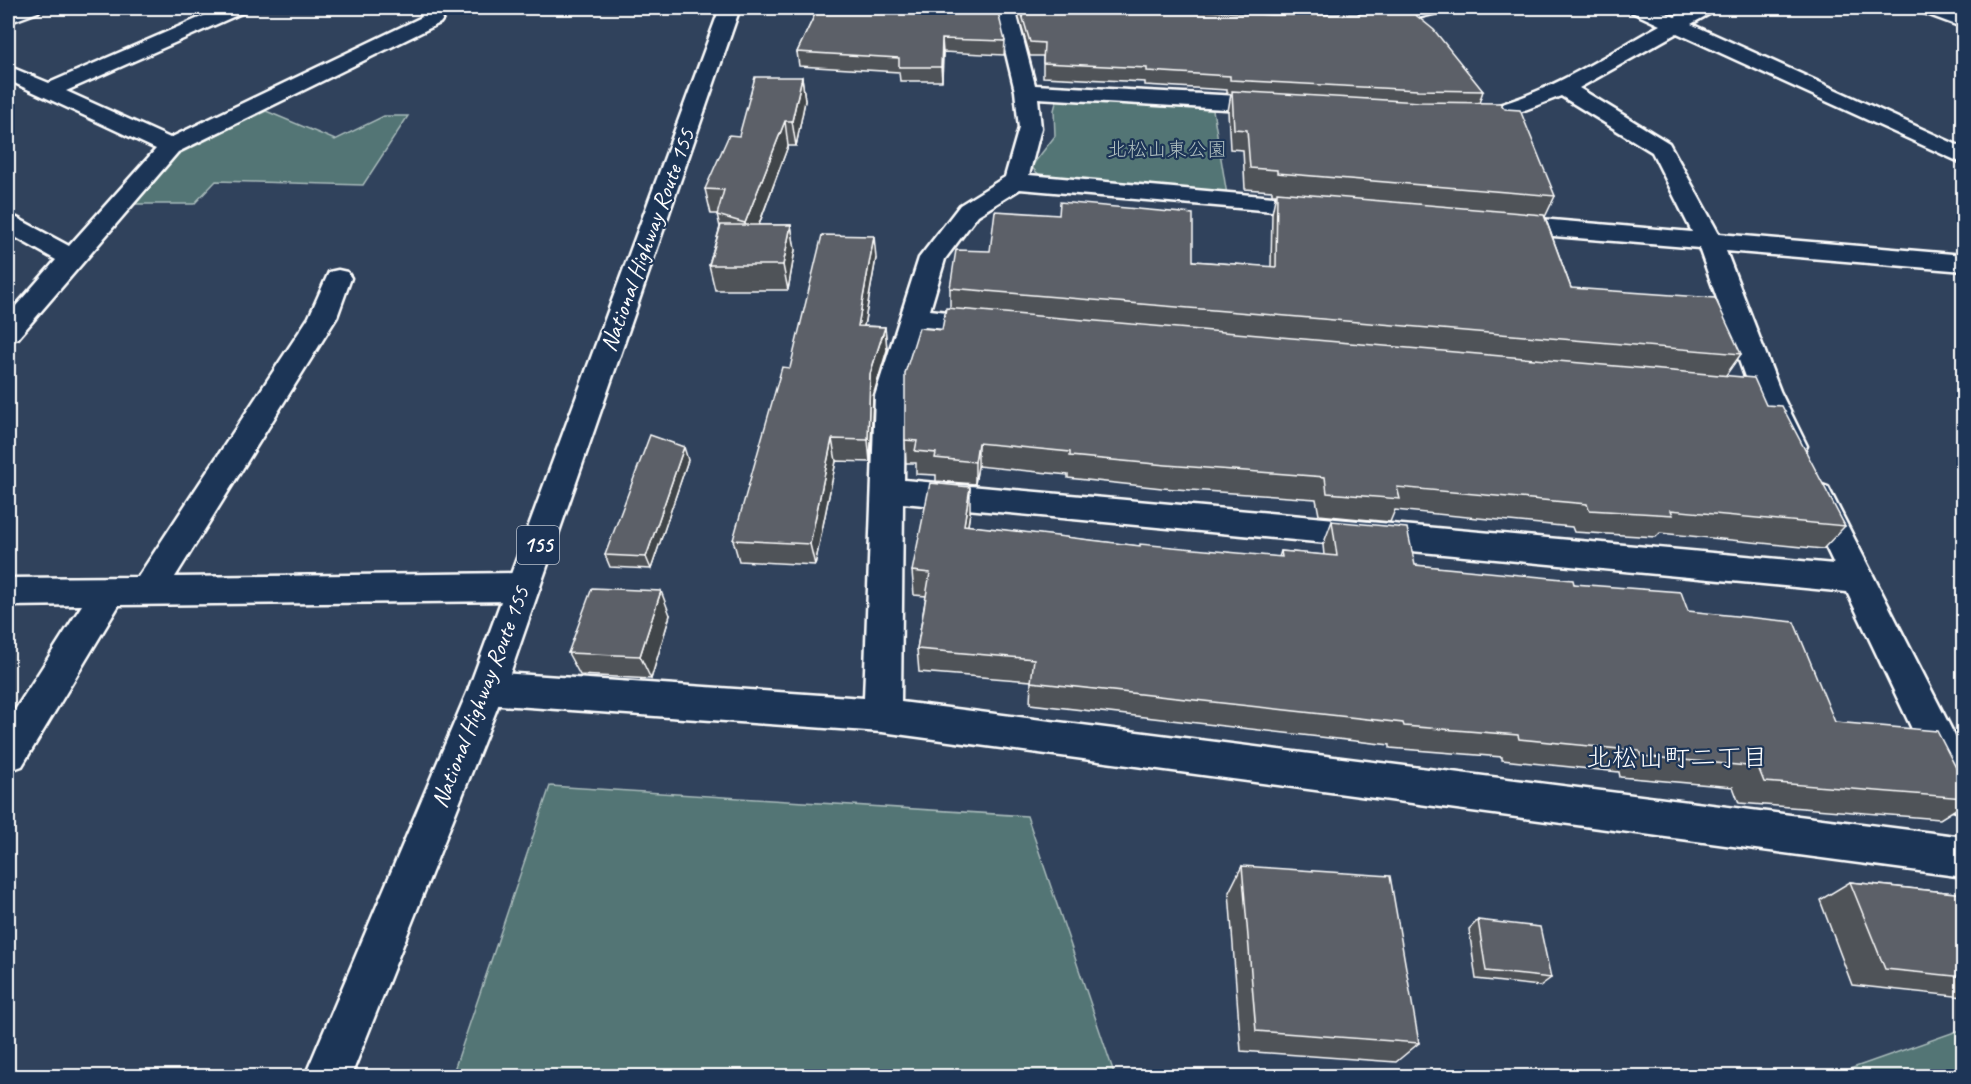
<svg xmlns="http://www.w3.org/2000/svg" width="1971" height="1084" viewBox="0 0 1971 1084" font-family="Caveat,'Klee One',sans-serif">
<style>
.green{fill:#527474;stroke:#a8baba;stroke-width:1.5}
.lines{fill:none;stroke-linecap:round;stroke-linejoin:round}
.street-casing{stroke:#fff;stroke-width:5}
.highway-casing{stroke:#fff;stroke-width:5}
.street{fill:#1d3557;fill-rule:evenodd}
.highway{fill:#1d3557;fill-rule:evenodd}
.wall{fill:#4f5359;stroke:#fff;stroke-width:1.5}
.shaded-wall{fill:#404448;stroke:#fff;stroke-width:1.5}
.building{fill:#5c6167;stroke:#fff;stroke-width:1.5}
.labels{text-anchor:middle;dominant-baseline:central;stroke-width:4.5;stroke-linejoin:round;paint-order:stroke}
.far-park-label{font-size:20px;fill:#b1c0c0;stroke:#1d3557}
.shield{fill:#1d3557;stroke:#bbc2cd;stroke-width:1.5}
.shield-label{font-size:22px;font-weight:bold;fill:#fff}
.street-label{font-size:24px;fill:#fff;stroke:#1d3557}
.neighbourhood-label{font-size:26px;fill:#fff;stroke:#1d3557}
</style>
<rect width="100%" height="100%" fill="#30425c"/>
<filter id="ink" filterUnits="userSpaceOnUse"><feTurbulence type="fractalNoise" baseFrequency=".0167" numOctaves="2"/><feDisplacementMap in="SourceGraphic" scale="12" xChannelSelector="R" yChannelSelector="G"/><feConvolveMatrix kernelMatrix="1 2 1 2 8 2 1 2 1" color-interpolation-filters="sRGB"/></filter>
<g filter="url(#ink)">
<path class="green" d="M 1057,99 L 1213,110 L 1227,195 L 1046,181 L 1031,167 L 1055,136 L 1054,110 Z
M 266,111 L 335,140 L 384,116 L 408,116 L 363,185 L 216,181 L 194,204 L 129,204 L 166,160 Z
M 550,786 L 1027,816 L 1115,1076 L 452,1076 Z
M 1963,1029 L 1963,1076 L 1830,1076 Z"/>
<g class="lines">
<g class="street-casing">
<path id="street" d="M 15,8 L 41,8 L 38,12 L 8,23 L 8,10 Z
M 222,8 L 247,8 L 244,12 L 66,91 L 170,138 L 422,17 L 420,8 L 438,8 L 443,19 L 440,23 L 178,152 L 18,338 L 8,341 L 8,315 L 56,260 L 8,233 L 8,216 L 17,218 L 69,246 L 156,149 L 8,80 L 8,66 L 49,83 Z
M 995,8 L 1015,8 L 1035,85 L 1276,98 L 1284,100 L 1287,105 L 1284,110 L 1276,112 L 1038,98 L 1041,128 L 1029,175 L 1318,201 L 1327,203 L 1330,208 L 1327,213 L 1318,215 L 1020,189 L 978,215 L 945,259 L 930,310 L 999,318 L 1003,324 L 999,330 L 989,333 L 925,327 L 905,396 L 904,480 L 1834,564 L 1801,495 L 1806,487 L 1817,483 L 1828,487 L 1964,754 L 1964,814 L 1950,809 L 1847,592 L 903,503 L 901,702 L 1964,837 L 1964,877 L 882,732 L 487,704 L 474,699 L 469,688 L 474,677 L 487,672 L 864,698 L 875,396 L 919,258 L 960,205 L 1005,177 L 1019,128 L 1015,91 Z
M 1411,8 L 1444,8 L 1441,12 C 1417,18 1386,27 1361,21 L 1358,17 L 1361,13 L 1368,11 Z
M 1630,8 L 1654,8 L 1675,17 L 1692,8 L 1715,8 L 1713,12 L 1691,24 L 1964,148 L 1964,164 L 1677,33 L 1579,88 L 1669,143 L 1719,234 L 1964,255 L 1964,271 L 1726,251 L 1780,391 L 1807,446 L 1803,454 L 1792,457 L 1781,454 L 1777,446 L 1750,391 L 1699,248 L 1504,232 L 1495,229 L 1491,224 L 1495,219 L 1504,216 L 1692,232 L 1652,152 L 1561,96 C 1526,109 1492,127 1454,118 L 1451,113 L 1454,108 C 1466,105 1479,109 1491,107 C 1551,92 1606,55 1660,25 L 1632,12 Z
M 1918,8 L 1944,8 L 1964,15 L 1964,28 L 1921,12 Z
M 338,270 L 347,272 L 351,278 L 337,317 L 175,577 L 523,573 L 535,577 L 540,587 L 535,597 L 523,601 L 119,605 L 22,766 L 8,771 L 8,721 L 82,605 L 8,606 L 8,578 L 138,577 L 309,317 L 329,272 Z"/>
</g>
<g class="highway-casing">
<path id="highway" d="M 720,8 L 740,8 L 505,688 L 351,1076 L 305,1076 L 469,688 Z"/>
</g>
<use href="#street" class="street"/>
<use href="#highway" class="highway"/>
</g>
<path class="wall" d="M 818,8 L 1005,41 L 1004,55 L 943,52 L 942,81 L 900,81 L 899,72 L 799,66 L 797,52 Z
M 1016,8 L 1164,8 L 1483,91 L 1479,103 L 1555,196 L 1545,217 L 1571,288 L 1741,354 L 1726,375 L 1766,405 L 1845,526 L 1823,549 L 1660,533 L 1656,537 L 1574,532 L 1572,527 L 1395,510 L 1390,522 L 1319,515 L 1316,499 L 1162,488 L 1068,478 L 1068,475 L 978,466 L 975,484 L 936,481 L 936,475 L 916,474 L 916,463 L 906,463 L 905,440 L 950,308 L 950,288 L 1193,261 L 1271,267 L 1272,213 L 1276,194 L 1272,194 L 1272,191 L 1245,189 L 1243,150 L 1230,149 L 1228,111 L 1231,94 L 1227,93 L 1227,90 L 1145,85 L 1145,82 L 1043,77 L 1043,56 L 1030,56 Z
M 1215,8 L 1385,8 L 1306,13 Z
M 802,77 L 805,101 L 796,146 L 788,146 L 759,225 L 791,225 L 795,250 L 788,290 L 715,290 L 709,265 L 720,227 L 717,214 L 711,214 L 705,189 Z
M 876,258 L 864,326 L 885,327 L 887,350 L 873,396 L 870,462 L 836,461 L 815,565 L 739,561 L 733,540 Z
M 688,460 L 651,569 L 610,567 L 605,555 Z
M 970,512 L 968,526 L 1139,546 L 1279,557 L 1281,551 L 1324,555 L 1323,545 L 1332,521 L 1415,565 L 1574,584 L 1688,611 L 1835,722 L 1964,783 L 1964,804 L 1940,819 L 1739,803 L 1733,787 L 1620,777 L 1619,772 L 1502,760 L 1502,757 L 1390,748 L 1390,745 L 1030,704 L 1031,681 L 919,672 L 917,649 L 926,596 L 914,595 L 912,571 Z
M 670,615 L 651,679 L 580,675 L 568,653 Z
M 1242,866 L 1419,1043 L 1396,1062 L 1241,1051 L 1229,892 Z
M 1850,882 L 1964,894 L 1964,997 L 1852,985 L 1820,900 Z
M 1478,920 L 1551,978 L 1540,986 L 1476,979 L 1469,929 Z"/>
<path class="shaded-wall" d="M 942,39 L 943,52 L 942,81 L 941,67 Z
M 802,77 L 805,101 L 796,146 L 792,121 Z
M 785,121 L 788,146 L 750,248 L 745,223 Z
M 791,225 L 795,250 L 788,290 L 783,265 Z
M 874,236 L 876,258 L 860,348 L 858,326 Z
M 885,327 L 887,350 L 873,396 L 870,462 L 868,440 L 870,374 Z
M 832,439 L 836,461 L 815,565 L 810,544 Z
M 978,443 L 978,466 L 975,484 L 975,462 Z
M 684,447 L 688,460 L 651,569 L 646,557 Z
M 970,487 L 970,512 L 964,549 L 964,525 Z
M 661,591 L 670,615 L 651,679 L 640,656 Z"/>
<path class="building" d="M 818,8 L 997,8 L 1005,41 L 942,39 L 941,67 L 899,67 L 899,58 L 797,52 Z
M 1020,8 L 1164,8 L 1272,15 L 1360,14 L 1407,8 L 1434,30 L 1483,91 L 1418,90 L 1230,80 L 1230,76 L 1147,71 L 1147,68 L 1043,63 L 1044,43 L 1030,42 Z
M 755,77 L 802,77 L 792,121 L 785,121 L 745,223 L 717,215 L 724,190 L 705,189 L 729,135 L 739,136 Z
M 1232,91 L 1420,102 L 1500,103 L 1505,109 L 1520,110 L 1555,196 L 1277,173 L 1277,170 L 1250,168 L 1247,130 L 1234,129 Z
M 1277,192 L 1544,215 L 1571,288 L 1715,298 L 1741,354 L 950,288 L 956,250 L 990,251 L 995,211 L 1059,215 L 1060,202 L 1193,214 L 1193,261 L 1276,267 Z
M 721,225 L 791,225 L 783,265 L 709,265 Z
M 822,235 L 874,236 L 858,326 L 885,327 L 870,374 L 868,440 L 832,439 L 810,544 L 733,540 L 782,367 L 790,368 Z
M 946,308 L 1754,378 L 1766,405 L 1782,406 L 1845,526 L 1671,510 L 1673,515 L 1589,510 L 1587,504 L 1397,487 L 1400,499 L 1327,493 L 1325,477 L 1166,465 L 1070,456 L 1070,452 L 978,443 L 975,462 L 935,458 L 936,453 L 915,451 L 917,441 L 905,440 L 905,373 L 919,328 L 942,330 Z
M 650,435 L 684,447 L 646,557 L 605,555 Z
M 930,483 L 970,487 L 964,525 L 1140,546 L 1140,544 L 1282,557 L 1281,551 L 1337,556 L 1332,521 L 1407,528 L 1415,565 L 1573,580 L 1574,584 L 1681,592 L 1688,611 L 1794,622 L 1835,722 L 1937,731 L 1964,783 L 1964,798 L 1764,782 L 1758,767 L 1641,756 L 1639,751 L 1519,739 L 1518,735 L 1404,726 L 1403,723 L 1031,682 L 1034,659 L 917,649 L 930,573 L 912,571 Z
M 592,588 L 661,591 L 640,656 L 568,653 Z
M 1242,866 L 1390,876 L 1419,1043 L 1256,1031 Z
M 1850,882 L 1964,894 L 1964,977 L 1885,969 Z
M 1478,920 L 1540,927 L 1551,978 L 1486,971 Z"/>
</g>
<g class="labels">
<g class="far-park-label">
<text x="1167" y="149">北松山東公園</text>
</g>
<rect class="shield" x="517" y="526" width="42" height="38" rx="4.5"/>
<g class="shield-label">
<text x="538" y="545">155</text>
</g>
<g class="street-label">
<text transform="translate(647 240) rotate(-70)">National Highway Route 155</text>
<text transform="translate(480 697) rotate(-69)">National Highway Route 155</text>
</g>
<g class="neighbourhood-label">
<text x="1677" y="757">北松山町二丁目</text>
</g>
</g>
<rect width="1971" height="1084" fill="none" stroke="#1d3557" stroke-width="30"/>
<rect x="15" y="15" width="1941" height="1054" fill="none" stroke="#fff" stroke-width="2" filter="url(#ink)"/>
</svg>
